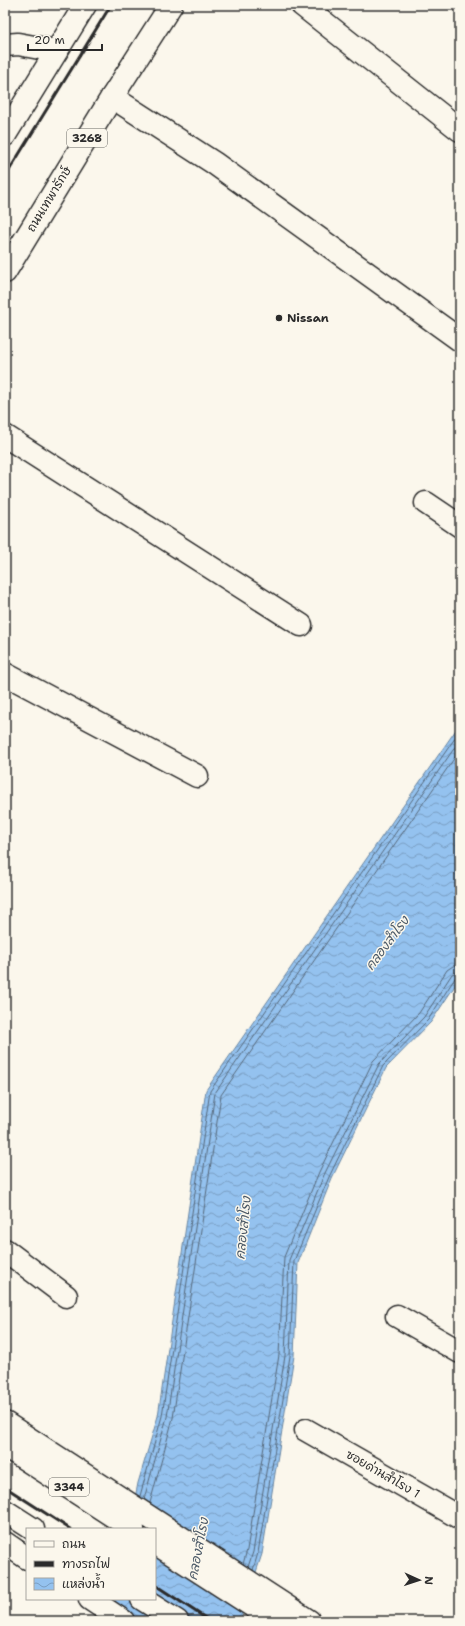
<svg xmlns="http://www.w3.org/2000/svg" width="465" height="1626" viewBox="0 0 465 1626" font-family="'Shantell Sans','Playpen Sans Thai',sans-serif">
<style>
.water{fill:url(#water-waves);stroke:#6a86a1}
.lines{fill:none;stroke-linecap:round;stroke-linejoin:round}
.shore{stroke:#556779;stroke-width:1}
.minor-casing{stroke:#2b2b2b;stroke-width:25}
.major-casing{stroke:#2b2b2b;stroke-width:25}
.path{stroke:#2b2b2b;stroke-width:2.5;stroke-dasharray:3 3;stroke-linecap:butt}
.minor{stroke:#fbf7ec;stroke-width:22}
.major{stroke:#fbf7ec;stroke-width:22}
.rail{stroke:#2b2b2b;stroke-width:3}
.poi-dot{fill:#2b2b2b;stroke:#fbf7ec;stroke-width:1.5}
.labels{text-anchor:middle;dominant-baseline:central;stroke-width:3;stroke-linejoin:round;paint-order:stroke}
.shield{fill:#fbf7ec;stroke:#696865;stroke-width:1}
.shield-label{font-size:11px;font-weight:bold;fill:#2b2b2b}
.street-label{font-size:12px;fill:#2b2b2b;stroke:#fbf7ec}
.poi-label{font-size:12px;font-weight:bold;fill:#2b2b2b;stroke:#fbf7ec;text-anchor:start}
.water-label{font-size:13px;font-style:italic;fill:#4a5866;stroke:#fbf7ec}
</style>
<defs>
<pattern id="water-waves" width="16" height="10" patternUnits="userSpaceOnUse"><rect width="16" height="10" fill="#94c2ef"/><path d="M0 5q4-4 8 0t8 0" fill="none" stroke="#799ec2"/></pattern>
</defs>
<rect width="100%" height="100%" fill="#fbf7ec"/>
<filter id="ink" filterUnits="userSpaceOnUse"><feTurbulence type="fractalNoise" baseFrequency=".025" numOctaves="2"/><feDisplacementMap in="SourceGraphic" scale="8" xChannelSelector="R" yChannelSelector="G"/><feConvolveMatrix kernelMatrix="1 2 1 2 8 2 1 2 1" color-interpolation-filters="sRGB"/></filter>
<g filter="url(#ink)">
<path class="water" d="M 460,724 L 460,978 L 431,1022 L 386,1068 L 332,1178 L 298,1263 L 294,1356 L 262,1554 L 240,1621 L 111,1621 L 116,1599 L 155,1599 L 155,1529 L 129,1529 L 138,1483 L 158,1416 L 206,1090 Z"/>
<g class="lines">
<path class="shore" d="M 140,1496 L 162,1416 L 210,1091 L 460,731
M 144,1499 L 167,1417 L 215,1093 L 460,740
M 150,1503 L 173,1418 L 221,1095 L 460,750
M 243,1564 L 247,1550 L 279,1355 L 284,1257 L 319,1172 L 373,1061 L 419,1013 L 447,970 L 453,966 L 460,965
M 248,1567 L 253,1552 L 285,1356 L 289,1260 L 324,1175 L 379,1064 L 424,1017 L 452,974 L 460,971
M 253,1570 L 258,1553 L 290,1356 L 294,1261 L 329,1177 L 383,1066 L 428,1020 L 455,978 L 460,976"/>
<g class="minor-casing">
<path id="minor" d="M 302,5 L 460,130
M 5,45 L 18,44 L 56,51
M 112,97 L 214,163 L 460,340
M 5,436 L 301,625
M 426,503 L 460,526
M 5,674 L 197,776
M 5,1250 L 66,1296
M 397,1316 L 460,1352
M 306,1430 L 460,1518"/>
</g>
<g class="major-casing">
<path id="major" d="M 5,135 L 85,5
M 5,272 L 112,97 L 171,5
M 5,1423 L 309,1621
M 5,1446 L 133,1529
M 5,1511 L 33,1529
M 5,1543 L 27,1558
M 155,1543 L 276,1621
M 90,1599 L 123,1621
M 142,1599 L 177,1621"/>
</g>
<path class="path" d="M 5,7 L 6,5"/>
<use href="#minor" class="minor"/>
<use href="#major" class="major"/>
<path class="rail" d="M 5,177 L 111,5
M 5,1487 L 70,1529
M 155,1585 L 210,1621"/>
</g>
</g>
<circle class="poi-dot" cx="279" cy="318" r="4"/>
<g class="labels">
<g class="shield">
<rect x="67" y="129" width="40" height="18" rx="3"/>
<rect x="49" y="1478" width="40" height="18" rx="3"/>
</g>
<g class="shield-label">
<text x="87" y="138">3268</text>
<text x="69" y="1487">3344</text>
</g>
<g class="street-label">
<text transform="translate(49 199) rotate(-59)">ถนนเทพารักษ์</text>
<text transform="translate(383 1474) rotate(30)">ซอยด่านสำโรง 1</text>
</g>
<g class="poi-label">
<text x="287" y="318">Nissan</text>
</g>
<g class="water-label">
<text transform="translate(387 943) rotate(-53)">คลองสำโรง</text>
<text transform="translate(243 1228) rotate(-84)">คลองสำโรง</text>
<text transform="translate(198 1549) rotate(-79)">คลองสำโรง</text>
</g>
</g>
<rect width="465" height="1626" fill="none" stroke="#fbf7ec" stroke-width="20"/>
<rect x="10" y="10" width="445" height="1606" fill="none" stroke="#2b2b2b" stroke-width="1.5" filter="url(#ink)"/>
<rect x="26" y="1528" width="130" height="72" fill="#fbf7ec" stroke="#a8a59f"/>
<rect x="34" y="1541" width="20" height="6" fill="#fbf7ec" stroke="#a8a59f"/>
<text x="62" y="1548" font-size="12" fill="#2b2b2b">ถนน</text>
<rect x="34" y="1561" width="20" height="6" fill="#2b2b2b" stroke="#a8a59f"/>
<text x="62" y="1568" font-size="12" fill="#2b2b2b">ทางรถไฟ</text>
<rect x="34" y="1578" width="20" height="12" fill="url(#water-waves)" stroke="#a8a59f"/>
<text x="62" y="1588" font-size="12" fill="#2b2b2b">แหล่งน้ำ</text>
<g transform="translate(419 1580) rotate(93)" stroke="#fbf7ec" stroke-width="3" paint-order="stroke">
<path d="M0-3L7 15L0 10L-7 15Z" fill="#2b2b2b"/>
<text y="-6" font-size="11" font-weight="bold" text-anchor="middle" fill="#2b2b2b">N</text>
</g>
<path d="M28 44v6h74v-6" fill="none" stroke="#2b2b2b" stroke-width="2"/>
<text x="34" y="44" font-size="12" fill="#2b2b2b" stroke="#fbf7ec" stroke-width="3" paint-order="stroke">20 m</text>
</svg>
